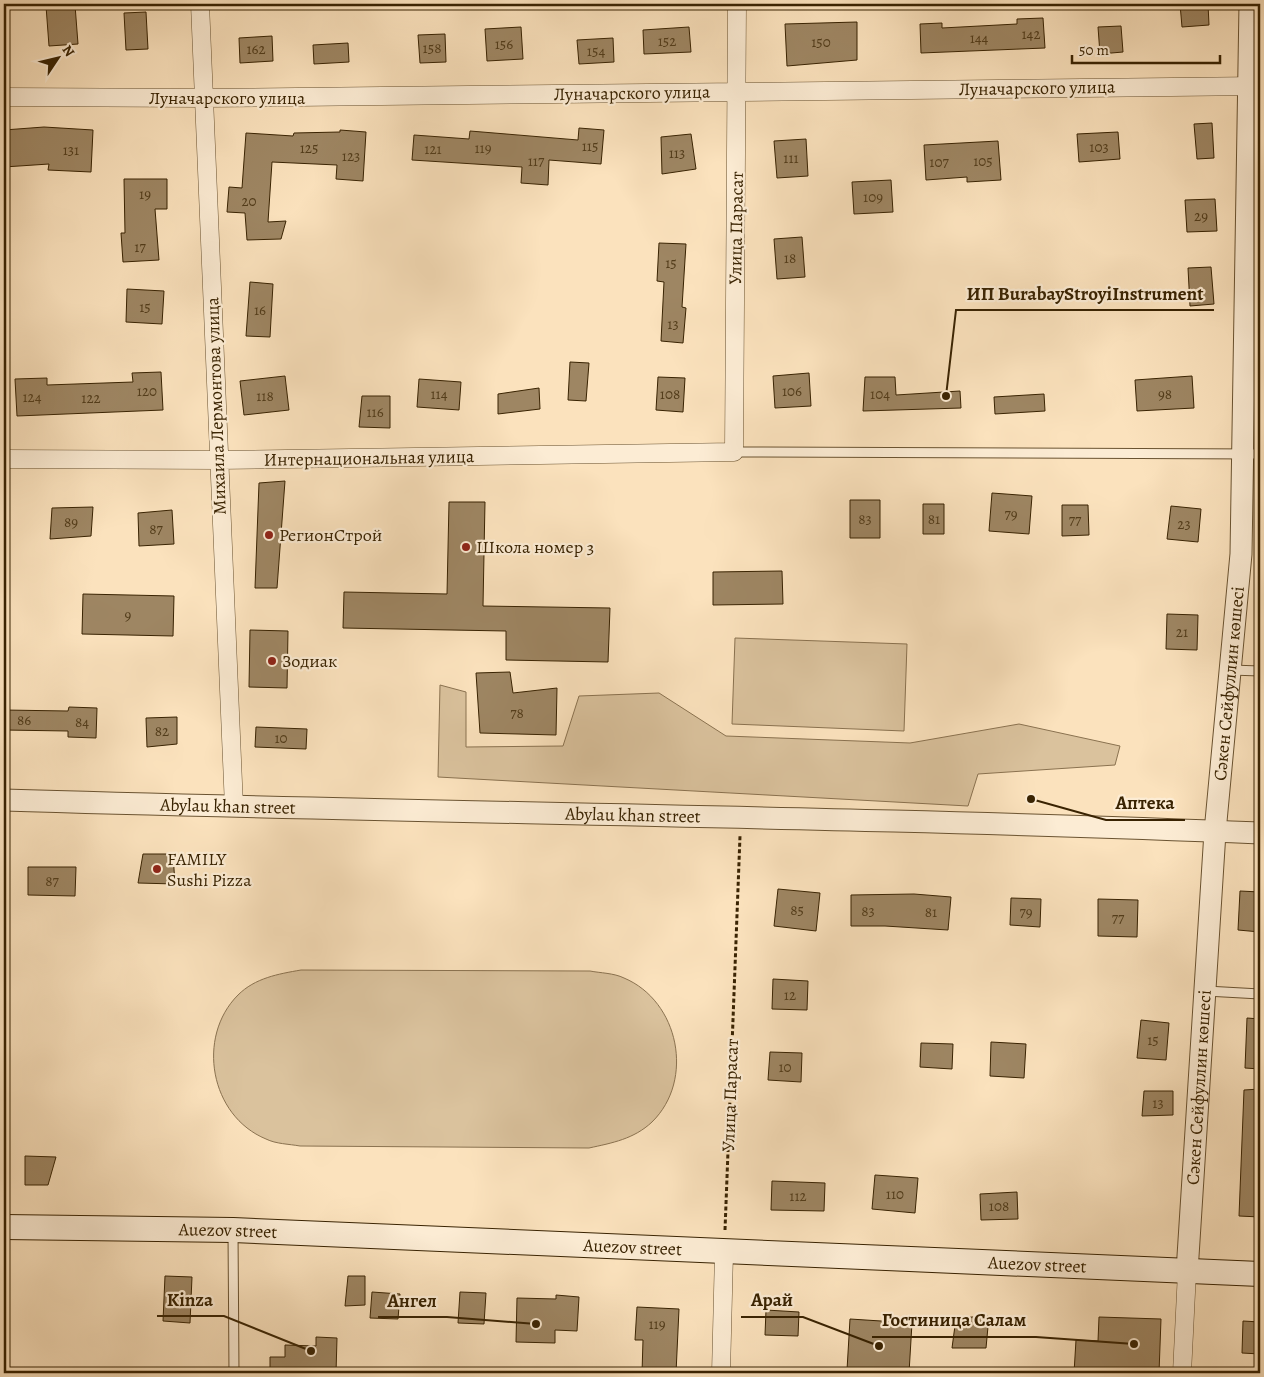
<svg xmlns="http://www.w3.org/2000/svg" width="1264" height="1377" viewBox="0 0 1264 1377" font-family="Alegreya,serif">
<style>
.green{fill:#dac29d;stroke:#8a7250}
.building{fill:#9e8663;stroke:#392302}
.lines{fill:none;stroke-linecap:round;stroke-linejoin:round}
.service-casing{stroke:#6a5331;stroke-width:11}
.minor-casing{stroke:#6a5331;stroke-width:19}
.tertiary-casing{stroke:#6a5331;stroke-width:23}
.secondary-casing{stroke:#392302;stroke-width:26}
.path{stroke:#392302;stroke-width:3;stroke-dasharray:4 2.5;stroke-linecap:butt}
.service{stroke:#fcecd4;stroke-width:9}
.minor{stroke:#fcecd4;stroke-width:18}
.tertiary{stroke:#fcecd4;stroke-width:21}
.secondary{stroke:#fcecd4;stroke-width:24}
.poi-dot{fill:#8f2418;stroke:#fcecd4;stroke-width:2}
.labels{text-anchor:middle;dominant-baseline:central;stroke-width:4.5;stroke-linejoin:round;paint-order:stroke}
.number-label{font-size:15px;fill:#523c1a}
.street-label{font-size:18px;fill:#392302;stroke:#fcecd4}
.poi-label{font-size:18px;fill:#392302;stroke:#fcecd4;text-anchor:start}
.leader{fill:none;stroke:#392302;stroke-width:2}
.callout-dot{fill:#392302;stroke:#fcecd4;stroke-width:2}
.callout-label{font-size:19px;text-anchor:middle;font-weight:bold;fill:#392302;stroke:#fcecd4;stroke-width:4.5;stroke-linejoin:round;paint-order:stroke}
</style>
<rect width="100%" height="100%" fill="#fbe2bd"/>
<filter id="stains"><feTurbulence type="fractalNoise" baseFrequency=".004" numOctaves="4"/><feColorMatrix values="0 0 0 0 .2 0 0 0 0 .09 0 0 0 0 .02 0 0 0 .5 -.17"/></filter>
<radialGradient id="worn" r=".72"><stop offset=".6" stop-color="#630" stop-opacity="0"/><stop offset="1" stop-color="#630" stop-opacity=".3"/></radialGradient>
<path class="green" d="M 735,638 L 907,644 L 904,731 L 732,724 Z
M 440,685 L 466,692 L 466,747 L 563,746 L 579,696 L 659,693 L 726,736 L 910,743 L 1019,724 L 1120,746 L 1115,765 L 978,774 L 968,806 L 438,777 Z
M 301,970 L 590,971 C 600,973 614,973 624,978 C 679,1001 695,1080 652,1122 C 634,1139 612,1143 589,1148 L 300,1146 C 289,1144 276,1144 266,1139 C 210,1116 196,1037 238,995 C 255,978 278,974 301,970 Z"/>
<path class="building" d="M 1180,4 L 1208,4 L 1209,25 L 1182,27 Z
M 75,5 L 78,44 L 49,46 L 46,6 Z
M 146,12 L 148,49 L 126,50 L 124,13 Z
M 1043,18 L 1045,48 L 921,53 L 920,24 L 942,23 L 942,28 L 1017,24 L 1017,19 Z
M 857,22 L 857,60 L 787,66 L 785,24 Z
M 1121,26 L 1123,52 L 1100,54 L 1098,27 Z
M 521,27 L 523,59 L 487,61 L 485,29 Z
M 689,27 L 691,52 L 644,54 L 643,30 Z
M 445,34 L 446,62 L 420,63 L 418,35 Z
M 272,36 L 273,61 L 240,63 L 239,38 Z
M 613,38 L 614,62 L 579,64 L 577,40 Z
M 348,43 L 349,62 L 314,64 L 313,45 Z
M 1212,123 L 1214,158 L 1197,159 L 1194,124 Z
M 44,127 L 93,130 L 91,172 L 48,170 L 49,164 L 4,167 L 4,130 Z
M 579,128 L 604,130 L 601,164 L 549,160 L 548,185 L 521,183 L 522,167 L 412,160 L 414,135 L 469,139 L 470,131 L 578,140 Z
M 340,130 L 366,132 L 363,181 L 336,179 L 337,165 L 272,162 L 268,222 L 286,221 L 281,239 L 247,240 L 245,213 L 227,212 L 229,187 L 242,188 L 246,133 L 293,136 L 294,133 L 340,132 Z
M 1118,132 L 1120,159 L 1079,162 L 1077,134 Z
M 691,134 L 696,169 L 662,174 L 661,137 Z
M 806,139 L 808,176 L 777,178 L 774,141 Z
M 998,141 L 1001,180 L 967,182 L 967,177 L 926,180 L 924,145 Z
M 124,179 L 167,179 L 167,209 L 155,209 L 159,260 L 123,262 L 121,233 L 125,233 Z
M 891,180 L 893,212 L 854,214 L 852,182 Z
M 1215,199 L 1217,231 L 1187,232 L 1185,200 Z
M 802,237 L 805,277 L 777,279 L 774,239 Z
M 659,243 L 686,244 L 682,307 L 686,308 L 683,343 L 661,341 L 664,282 L 657,281 Z
M 1211,267 L 1214,304 L 1190,306 L 1188,268 Z
M 250,282 L 273,284 L 270,337 L 246,336 Z
M 127,289 L 164,291 L 162,324 L 126,322 Z
M 570,362 L 589,363 L 586,401 L 568,400 Z
M 161,372 L 163,410 L 17,416 L 15,379 L 47,378 L 47,385 L 133,382 L 132,373 Z
M 809,373 L 811,406 L 775,408 L 773,376 Z
M 285,376 L 289,410 L 244,415 L 240,381 Z
M 1192,376 L 1194,408 L 1137,411 L 1135,380 Z
M 658,377 L 685,378 L 683,412 L 656,410 Z
M 865,377 L 895,377 L 896,395 L 960,391 L 961,408 L 863,411 Z
M 419,379 L 461,382 L 459,410 L 417,407 Z
M 539,388 L 540,409 L 498,414 L 498,394 Z
M 1044,394 L 1045,411 L 995,414 L 994,397 Z
M 362,396 L 390,396 L 390,428 L 359,427 Z
M 285,481 L 277,588 L 255,588 L 259,483 Z
M 992,493 L 1032,496 L 1029,534 L 989,531 Z
M 850,500 L 880,500 L 880,538 L 850,538 Z
M 449,502 L 485,502 L 483,606 L 610,608 L 608,662 L 506,660 L 506,631 L 343,628 L 344,592 L 447,594 Z
M 923,504 L 944,504 L 944,534 L 923,534 Z
M 1062,505 L 1088,505 L 1089,535 L 1062,536 Z
M 1171,506 L 1201,509 L 1198,542 L 1167,539 Z
M 93,507 L 91,536 L 50,539 L 52,508 Z
M 172,510 L 174,544 L 139,546 L 138,513 Z
M 782,571 L 783,604 L 713,605 L 713,572 Z
M 83,594 L 174,596 L 173,636 L 82,634 Z
M 1167,614 L 1198,615 L 1197,650 L 1166,649 Z
M 250,630 L 288,631 L 287,688 L 249,687 Z
M 510,672 L 513,693 L 557,688 L 556,735 L 480,733 L 476,673 Z
M 69,707 L 97,708 L 96,738 L 68,737 L 68,731 L 4,730 L 4,710 L 68,711 Z
M 177,717 L 177,744 L 147,747 L 146,718 Z
M 256,727 L 307,729 L 306,749 L 255,747 Z
M 143,854 L 173,854 L 175,884 L 138,883 Z
M 28,867 L 76,867 L 75,896 L 28,895 Z
M 778,889 L 820,893 L 816,931 L 774,926 Z
M 1240,891 L 1260,892 L 1260,932 L 1238,930 Z
M 914,894 L 951,897 L 948,930 L 885,926 L 851,926 L 851,895 Z
M 1011,898 L 1041,899 L 1040,927 L 1010,925 Z
M 1098,899 L 1138,900 L 1137,937 L 1098,936 Z
M 773,979 L 808,981 L 807,1010 L 772,1009 Z
M 1247,1018 L 1260,1019 L 1260,1069 L 1245,1068 Z
M 1141,1020 L 1169,1023 L 1166,1060 L 1137,1058 Z
M 991,1042 L 1026,1044 L 1024,1078 L 990,1076 Z
M 921,1043 L 953,1044 L 952,1069 L 920,1067 Z
M 770,1052 L 802,1053 L 801,1082 L 768,1080 Z
M 1260,1089 L 1260,1217 L 1239,1216 L 1244,1090 Z
M 1144,1091 L 1173,1091 L 1173,1115 L 1142,1116 Z
M 25,1156 L 56,1157 L 48,1185 L 25,1185 Z
M 875,1175 L 918,1178 L 915,1213 L 872,1209 Z
M 772,1181 L 825,1183 L 824,1211 L 771,1210 Z
M 1017,1192 L 1018,1219 L 981,1220 L 980,1194 Z
M 165,1276 L 192,1277 L 190,1323 L 163,1321 Z
M 348,1276 L 365,1276 L 365,1305 L 345,1306 Z
M 372,1292 L 400,1294 L 398,1319 L 370,1318 Z
M 460,1292 L 486,1293 L 484,1324 L 458,1323 Z
M 556,1295 L 579,1297 L 577,1331 L 555,1330 L 555,1343 L 516,1342 L 517,1298 L 556,1299 Z
M 637,1307 L 679,1309 L 676,1373 L 642,1373 L 643,1340 L 635,1340 Z
M 766,1310 L 799,1312 L 798,1336 L 765,1335 Z
M 989,1316 L 986,1348 L 952,1348 L 956,1318 Z
M 1099,1317 L 1161,1319 L 1159,1373 L 1074,1373 L 1076,1340 L 1098,1341 Z
M 850,1319 L 912,1323 L 909,1373 L 847,1370 Z
M 1243,1321 L 1260,1322 L 1260,1354 L 1242,1353 Z
M 316,1337 L 337,1338 L 336,1373 L 270,1373 L 270,1357 L 285,1357 L 285,1345 L 316,1346 Z"/>
<g class="lines">
<g class="service-casing">
<path id="service" d="M 734,452 L 1260,454
M 1231,670 L 1260,671
M 1206,991 L 1260,994
M 233,1231 L 234,1373"/>
</g>
<g class="minor-casing">
<path id="minor" d="M 200,4 L 234,807
M 4,97 L 204,98 L 1260,86
M 4,459 L 218,460 L 734,452 L 737,4
M 721,1373 L 724,1253
M 1182,1373 L 1187,1272"/>
</g>
<g class="tertiary-casing">
<g id="tertiary">
<path id="s1" d="M 4,800 C 423,813 842,816 1260,833"/>
<path id="s2" d="M 1187,1272 L 1215,832 L 1241,554 L 1250,4"/>
</g>
</g>
<g class="secondary-casing">
<g id="secondary">
<path id="s3" d="M 4,1227 L 233,1230 L 1260,1274"/>
</g>
</g>
<path class="path" d="M 725,1230 L 740,836"/>
<use href="#service" class="service"/>
<use href="#minor" class="minor"/>
<use href="#tertiary" class="tertiary"/>
<use href="#secondary" class="secondary"/>
</g>
<g class="poi-dot">
<circle cx="269" cy="535" r="5"/>
<circle cx="466" cy="547" r="5"/>
<circle cx="272" cy="661" r="5"/>
<circle cx="157" cy="869" r="5"/>
</g>
<g class="labels">
<g class="number-label">
<text x="1031" y="34">142</text>
<text x="979" y="38">144</text>
<text x="667" y="41">152</text>
<text x="821" y="42">150</text>
<text x="504" y="44">156</text>
<text x="432" y="48">158</text>
<text x="256" y="49">162</text>
<text x="596" y="51">154</text>
<text x="590" y="146">115</text>
<text x="1099" y="147">103</text>
<text x="309" y="148">125</text>
<text x="483" y="148">119</text>
<text x="433" y="149">121</text>
<text x="71" y="150">131</text>
<text x="677" y="153">113</text>
<text x="351" y="156">123</text>
<text x="791" y="158">111</text>
<text x="536" y="161">117</text>
<text x="983" y="161">105</text>
<text x="939" y="162">107</text>
<text x="145" y="194">19</text>
<text x="873" y="197">109</text>
<text x="249" y="201">20</text>
<text x="1201" y="216">29</text>
<text x="140" y="247">17</text>
<text x="790" y="258">18</text>
<text x="671" y="263">15</text>
<text x="145" y="307">15</text>
<text x="260" y="310">16</text>
<text x="673" y="324">13</text>
<text x="147" y="391">120</text>
<text x="792" y="391">106</text>
<text x="439" y="394">114</text>
<text x="670" y="394">108</text>
<text x="880" y="394">104</text>
<text x="1165" y="394">98</text>
<text x="265" y="396">118</text>
<text x="32" y="397">124</text>
<text x="91" y="398">122</text>
<text x="375" y="412">116</text>
<text x="1011" y="514">79</text>
<text x="865" y="519">83</text>
<text x="934" y="519">81</text>
<text x="1075" y="520">77</text>
<text x="71" y="522">89</text>
<text x="1184" y="524">23</text>
<text x="156" y="529">87</text>
<text x="128" y="615">9</text>
<text x="1182" y="632">21</text>
<text x="517" y="713">78</text>
<text x="24" y="720">86</text>
<text x="82" y="722">84</text>
<text x="162" y="731">82</text>
<text x="281" y="738">10</text>
<text x="52" y="881">87</text>
<text x="797" y="910">85</text>
<text x="868" y="911">83</text>
<text x="931" y="912">81</text>
<text x="1026" y="912">79</text>
<text x="1118" y="918">77</text>
<text x="790" y="995">12</text>
<text x="1153" y="1040">15</text>
<text x="785" y="1067">10</text>
<text x="1158" y="1103">13</text>
<text x="895" y="1194">110</text>
<text x="798" y="1196">112</text>
<text x="999" y="1206">108</text>
<text x="657" y="1324">119</text>
</g>
<g class="street-label">
<text transform="translate(1037 88) rotate(-1)">Луначарского улица</text>
<text transform="translate(632 93) rotate(-1)">Луначарского улица</text>
<text x="227" y="98">Луначарского улица</text>
<text transform="translate(736 228) rotate(-89)">Улица Парасат</text>
<text transform="translate(216 406) rotate(-92)">Михаила Лермонтова улица</text>
<text transform="translate(369 458) rotate(-1)">Интернациональная улица</text>
<text stroke="none"><textPath href="#s2" startOffset="590">Сәкен Сейфуллин көшесі</textPath></text>
<text stroke="none"><textPath href="#s1" startOffset="224">Abylau khan street</textPath></text>
<text stroke="none"><textPath href="#s1" startOffset="629">Abylau khan street</textPath></text>
<text stroke="none"><textPath href="#s2" startOffset="185">Сәкен Сейфуллин көшесі</textPath></text>
<text transform="translate(730 1095) rotate(-88)">Улица Парасат</text>
<text stroke="none"><textPath href="#s3" startOffset="224">Auezov street</textPath></text>
<text stroke="none"><textPath href="#s3" startOffset="629">Auezov street</textPath></text>
<text stroke="none"><textPath href="#s3" startOffset="1034">Auezov street</textPath></text>
</g>
<g class="poi-label">
<text x="279" y="535">РегионСтрой</text>
<text x="476" y="547">Школа номер 3</text>
<text x="282" y="661">Зодиак</text>
<text x="167" y="859">FAMILY<tspan x="167" dy="21">Sushi Pizza</tspan></text>
</g>
</g>
<path class="leader" d="M946 396L956 310H1214M1031 799L1106 820H1185M311 1351L224 1316H157M879 1346L803 1317H741M536 1324L447 1317H378M1134 1344L1036 1337H872"/>
<g class="callout-dot">
<circle cx="946" cy="396" r="5"/>
<circle cx="1031" cy="799" r="5"/>
<circle cx="311" cy="1351" r="5"/>
<circle cx="879" cy="1346" r="5"/>
<circle cx="536" cy="1324" r="5"/>
<circle cx="1134" cy="1344" r="5"/>
</g>
<g class="callout-label">
<text x="1085" y="300">ИП BurabayStroyiInstrument</text>
<text x="1145" y="809">Аптека</text>
<text x="190" y="1306">Kinza</text>
<text x="772" y="1306">Арай</text>
<text x="412" y="1307">Ангел</text>
<text x="954" y="1326">Гостиница Салам</text>
</g>
<rect width="1264" height="1377" fill="none" stroke="#fbe2bd" stroke-width="20"/>
<rect x="5" y="5" width="1254" height="1367" fill="none" stroke="#392302" stroke-width="2.5"/>
<rect x="10" y="10" width="1244" height="1357" fill="none" stroke="#392302"/>
<g transform="translate(58 58) rotate(55)" stroke="#fcecd4" stroke-width="4" paint-order="stroke">
<path d="M0-4L9 19L0 12L-9 19Z" fill="#392302"/>
<text y="-8" font-size="14" font-weight="bold" text-anchor="middle" fill="#392302">N</text>
</g>
<path d="M1072 55v8h148v-8" fill="none" stroke="#392302" stroke-width="2.5"/>
<text x="1079" y="55" font-size="15" fill="#392302" stroke="#fcecd4" stroke-width="4" paint-order="stroke">50 m</text>
<rect width="100%" height="100%" filter="url(#stains)"/>
<rect width="100%" height="100%" fill="url(#worn)"/>
</svg>
